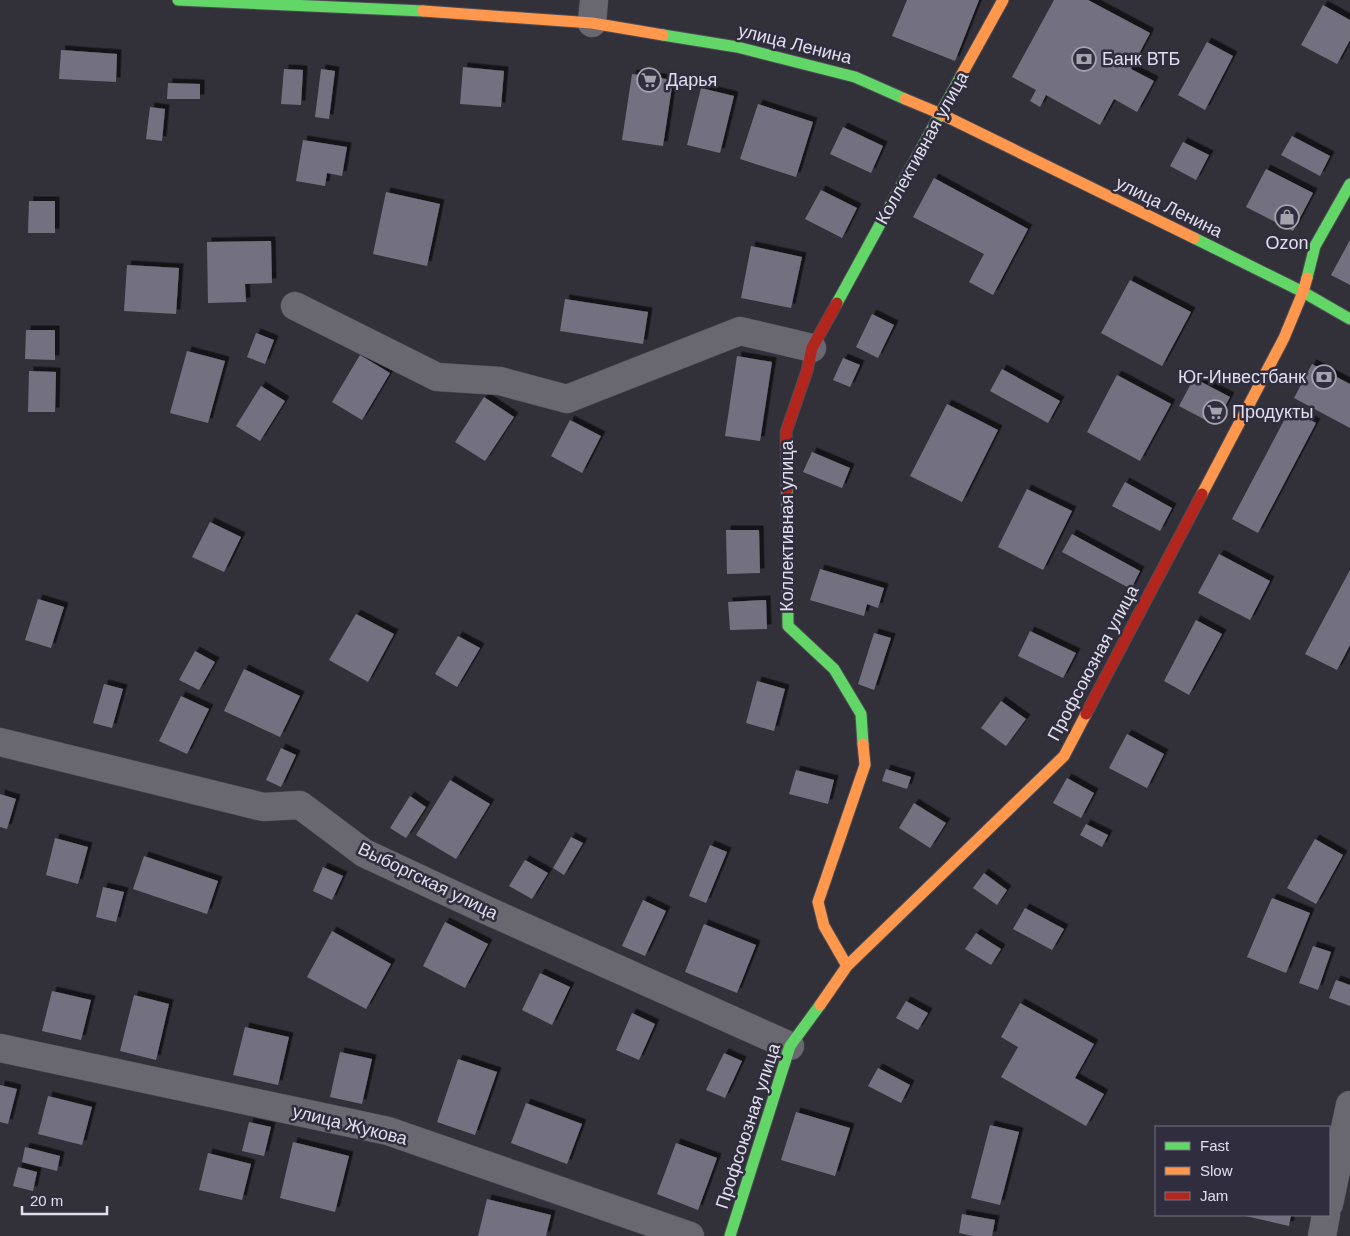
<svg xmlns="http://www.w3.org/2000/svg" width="1350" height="1236" viewBox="0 0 1350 1236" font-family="Arial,sans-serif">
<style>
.building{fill:#737180;filter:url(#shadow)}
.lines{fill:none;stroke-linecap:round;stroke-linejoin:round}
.street-casing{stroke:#4e4d56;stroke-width:29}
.fast-casing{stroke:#4e4d56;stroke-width:13}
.slow-casing{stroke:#4e4d56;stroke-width:13}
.jam-casing{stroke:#4e4d56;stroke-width:13}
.street{stroke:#696870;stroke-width:28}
.fast{stroke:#63d668;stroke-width:11}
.slow{stroke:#ff974d;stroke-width:11}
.jam{stroke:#b3261e;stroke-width:11}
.labels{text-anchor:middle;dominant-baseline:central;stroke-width:5;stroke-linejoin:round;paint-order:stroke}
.street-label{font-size:18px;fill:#e1dfeb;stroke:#2f2d3e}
.poi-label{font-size:18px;fill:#e1dfeb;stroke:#2f2d3e;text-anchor:start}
</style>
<defs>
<filter id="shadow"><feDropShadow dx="4.5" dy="-4.5" stdDeviation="0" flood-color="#0009"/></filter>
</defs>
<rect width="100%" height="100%" fill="#32313a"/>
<path class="building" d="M 907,0 L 979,0 L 955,61 L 892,36 Z
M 1054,0 L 1088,0 L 1150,33 L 1131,69 L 1154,81 L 1137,112 L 1114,99 L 1100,125 L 1046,95 L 1040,107 L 1030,101 L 1036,90 L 1012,77 Z
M 1323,5 L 1350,20 L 1350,40 L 1337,64 L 1301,45 Z
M 1207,42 L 1233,56 L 1205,110 L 1178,95 Z
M 61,50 L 117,54 L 116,82 L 59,79 Z
M 463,67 L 504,71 L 501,107 L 460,104 Z
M 284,69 L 303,70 L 301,105 L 281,104 Z
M 321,69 L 335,71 L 329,119 L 315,117 Z
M 632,74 L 673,80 L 663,146 L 622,140 Z
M 168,83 L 200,84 L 200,99 L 167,99 Z
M 701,88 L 734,96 L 720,153 L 687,145 Z
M 758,104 L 813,122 L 796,177 L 740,159 Z
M 150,107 L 165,109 L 162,141 L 146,139 Z
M 843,127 L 883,146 L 871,173 L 830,154 Z
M 1292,136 L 1330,156 L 1320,176 L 1281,155 Z
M 303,140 L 347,147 L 342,176 L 327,173 L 325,186 L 296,181 Z
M 1183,142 L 1209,155 L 1196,180 L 1170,166 Z
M 1266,169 L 1313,193 L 1293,231 L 1246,207 Z
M 934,178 L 1028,229 L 993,295 L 969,282 L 984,254 L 913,217 Z
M 821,190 L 857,208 L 842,238 L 805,219 Z
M 386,192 L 440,204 L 427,266 L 373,254 Z
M 29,201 L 55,201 L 55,233 L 28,233 Z
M 1350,240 L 1350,285 L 1331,275 Z
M 271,241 L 272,283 L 245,284 L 246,302 L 208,303 L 207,242 Z
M 751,246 L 802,257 L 791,308 L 741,298 Z
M 127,265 L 179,268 L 176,314 L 124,311 Z
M 1130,280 L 1191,312 L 1162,366 L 1101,333 Z
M 565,299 L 648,312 L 643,344 L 560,331 Z
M 872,314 L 894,325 L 878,358 L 856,347 Z
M 26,330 L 55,330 L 55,360 L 25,359 Z
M 256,333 L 274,340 L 265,364 L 247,357 Z
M 187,351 L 225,361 L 208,423 L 170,413 Z
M 360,355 L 390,373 L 362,420 L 332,402 Z
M 737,356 L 772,362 L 760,441 L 725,436 Z
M 843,358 L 860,365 L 850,387 L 833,380 Z
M 1312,364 L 1350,384 L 1350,428 L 1294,398 Z
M 1002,369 L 1060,401 L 1048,423 L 990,391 Z
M 29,371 L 56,372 L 55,412 L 28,412 Z
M 1117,375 L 1171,404 L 1140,461 L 1087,432 Z
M 1194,378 L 1230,397 L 1215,425 L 1179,406 Z
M 261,386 L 285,401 L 260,441 L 236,426 Z
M 484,397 L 514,417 L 485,461 L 455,442 Z
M 947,404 L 998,430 L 962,502 L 910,476 Z
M 1290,409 L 1316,423 L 1258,533 L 1232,519 Z
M 570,420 L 601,436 L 582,473 L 551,456 Z
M 812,452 L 850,468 L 842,488 L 803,472 Z
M 1125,482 L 1172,508 L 1160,531 L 1112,506 Z
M 1027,489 L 1072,511 L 1043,570 L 998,547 Z
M 210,522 L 241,537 L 224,572 L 192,557 Z
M 726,530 L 759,530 L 760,573 L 727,574 Z
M 1072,534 L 1140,571 L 1131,589 L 1062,552 Z
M 1219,554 L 1270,581 L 1250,620 L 1198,593 Z
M 820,569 L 884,588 L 878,608 L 867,604 L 864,616 L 810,600 Z
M 1350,570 L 1350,645 L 1337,670 L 1305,654 Z
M 38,599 L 64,607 L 51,648 L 25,640 Z
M 766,600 L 767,629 L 730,630 L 728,602 Z
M 356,614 L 394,634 L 368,682 L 329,660 Z
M 1196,620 L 1222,634 L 1189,695 L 1164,681 Z
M 1030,631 L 1076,653 L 1063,678 L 1018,656 Z
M 874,633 L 891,638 L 874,690 L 858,684 Z
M 458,636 L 480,648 L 457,687 L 435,674 Z
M 195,651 L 215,662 L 199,690 L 179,680 Z
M 244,669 L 300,696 L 280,737 L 224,711 Z
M 757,681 L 785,689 L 774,731 L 746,723 Z
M 104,684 L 123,689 L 112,728 L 93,723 Z
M 181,696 L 209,709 L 187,754 L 159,741 Z
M 1001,701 L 1026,719 L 1006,746 L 981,728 Z
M 1127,734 L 1164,754 L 1147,788 L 1109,768 Z
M 281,748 L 296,755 L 281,787 L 266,780 Z
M 886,769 L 911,777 L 907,789 L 882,781 Z
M 796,770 L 834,780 L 828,804 L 789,794 Z
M 1067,778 L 1094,793 L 1081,818 L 1053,803 Z
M 450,780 L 490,804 L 456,859 L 416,835 Z
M 0,794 L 16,799 L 7,829 L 0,827 Z
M 410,796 L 426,807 L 406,838 L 390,828 Z
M 914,803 L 946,823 L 930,848 L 899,828 Z
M 1086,824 L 1108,835 L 1102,847 L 1080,835 Z
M 571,837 L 583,843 L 564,875 L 553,868 Z
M 55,838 L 88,847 L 78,884 L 46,875 Z
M 1315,839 L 1343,855 L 1316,904 L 1287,888 Z
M 710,845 L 727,852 L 706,903 L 689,896 Z
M 144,856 L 218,881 L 207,914 L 133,889 Z
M 525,860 L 548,873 L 532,899 L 509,886 Z
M 323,867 L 343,876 L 332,900 L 313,891 Z
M 984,873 L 1007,890 L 997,905 L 973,888 Z
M 103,887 L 124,892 L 116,922 L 96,917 Z
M 1272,898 L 1310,913 L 1286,973 L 1247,957 Z
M 643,900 L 666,911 L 645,956 L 622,946 Z
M 1025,908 L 1064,929 L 1052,950 L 1013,929 Z
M 445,922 L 488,944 L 465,988 L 423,966 Z
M 704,924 L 756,945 L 737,993 L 685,972 Z
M 332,931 L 391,964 L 366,1009 L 307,977 Z
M 976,933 L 1001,949 L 991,965 L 965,949 Z
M 1313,946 L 1331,952 L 1318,990 L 1299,983 Z
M 540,973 L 570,987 L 552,1025 L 522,1010 Z
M 1336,980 L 1350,985 L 1350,1006 L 1329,998 Z
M 52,991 L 91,1000 L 81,1040 L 42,1031 Z
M 134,995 L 169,1004 L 156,1060 L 120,1051 Z
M 906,1001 L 928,1013 L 918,1030 L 896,1018 Z
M 1020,1003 L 1094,1044 L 1075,1078 L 1104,1094 L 1086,1126 L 1001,1077 L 1018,1047 L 1001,1037 Z
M 632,1013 L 655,1024 L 639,1060 L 616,1050 Z
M 245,1027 L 289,1037 L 278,1085 L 233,1075 Z
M 340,1052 L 372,1059 L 362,1104 L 330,1097 Z
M 724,1053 L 742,1061 L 725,1098 L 706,1090 Z
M 458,1059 L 497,1072 L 475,1135 L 437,1122 Z
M 878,1068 L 910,1085 L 901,1103 L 868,1086 Z
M 0,1085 L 17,1089 L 8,1124 L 0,1122 Z
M 48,1096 L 92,1107 L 82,1145 L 38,1134 Z
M 526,1103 L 582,1124 L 567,1164 L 511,1143 Z
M 796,1112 L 850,1128 L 835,1176 L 781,1160 Z
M 249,1122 L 271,1127 L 264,1156 L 242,1151 Z
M 990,1125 L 1019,1132 L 1000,1205 L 971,1198 Z
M 293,1142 L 349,1156 L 335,1212 L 280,1198 Z
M 676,1143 L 717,1158 L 698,1210 L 657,1194 Z
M 25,1147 L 60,1156 L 57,1171 L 22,1162 Z
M 208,1153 L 251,1164 L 242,1200 L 199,1190 Z
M 18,1167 L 37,1172 L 33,1191 L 13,1186 Z
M 487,1199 L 551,1215 L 546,1236 L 478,1236 Z
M 962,1214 L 995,1220 L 992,1236 L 973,1236 L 959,1233 Z
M 1241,1215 L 1291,1215 L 1289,1226 Z"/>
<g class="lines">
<g class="street-casing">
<path id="street" d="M 592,23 L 594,0
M 295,306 L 437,377 L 500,381 L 567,399 L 740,331 L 812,348
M 0,742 L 263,807 L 300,805 L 364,853 L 486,910 L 790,1046
M 0,1048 L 388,1131 L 690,1236
M 1329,1204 L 1350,1105
M 1322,1236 L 1326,1215"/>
</g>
<g class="fast-casing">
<path id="fast" d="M 178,0 L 423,11
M 663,35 L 737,47 L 855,77 L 905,99
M 1194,238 L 1303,292 L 1350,319
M 1307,278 L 1315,246 L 1350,184
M 837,303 L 962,74
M 787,490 L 788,626 L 834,669 L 861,714 L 863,744
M 730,1236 L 790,1046 L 820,1005"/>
</g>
<g class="slow-casing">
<path id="slow" d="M 423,11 L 592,23 L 663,35
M 962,74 L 1003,0
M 905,99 L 941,114 L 1194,238
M 1202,494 L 1284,338 L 1303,292 L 1307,278
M 847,966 L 824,926 L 818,902 L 865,765 L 863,744
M 820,1005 L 847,966 L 1064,756 L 1086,714"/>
</g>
<g class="jam-casing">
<path id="jam" d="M 787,490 L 786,432 L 807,371 L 812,348 L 837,303
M 1086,714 L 1202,494"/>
</g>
<use href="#street" class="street"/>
<use href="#fast" class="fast"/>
<use href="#slow" class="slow"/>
<use href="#jam" class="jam"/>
</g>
<defs>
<g id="bank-ring" transform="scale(1.25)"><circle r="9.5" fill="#2f2d3e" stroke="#a4a2ad" stroke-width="1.5"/><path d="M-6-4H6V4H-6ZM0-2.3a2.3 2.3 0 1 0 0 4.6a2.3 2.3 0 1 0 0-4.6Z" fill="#a4a2ad"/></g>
<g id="supermarket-ring" transform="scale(1.25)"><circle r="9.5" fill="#2f2d3e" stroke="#a4a2ad" stroke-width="1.5"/><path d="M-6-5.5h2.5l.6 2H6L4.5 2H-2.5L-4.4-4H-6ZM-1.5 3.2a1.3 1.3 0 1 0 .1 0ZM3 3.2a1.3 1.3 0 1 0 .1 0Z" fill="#a4a2ad"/></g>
<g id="shop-ring" transform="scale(1.25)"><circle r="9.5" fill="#2f2d3e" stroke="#a4a2ad" stroke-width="1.5"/><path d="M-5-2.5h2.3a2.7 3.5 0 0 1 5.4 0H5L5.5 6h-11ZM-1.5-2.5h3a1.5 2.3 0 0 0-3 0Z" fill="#a4a2ad"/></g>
</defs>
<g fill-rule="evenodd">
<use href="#bank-ring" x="1084" y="59"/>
<use href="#supermarket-ring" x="649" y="80"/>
<use href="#shop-ring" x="1287" y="217"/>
<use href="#bank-ring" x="1324" y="377"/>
<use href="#supermarket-ring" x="1215" y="412"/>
</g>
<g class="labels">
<g class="street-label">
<text transform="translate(795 44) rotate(14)">улица Ленина</text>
<text transform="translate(922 148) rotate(-61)">Коллективная улица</text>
<text transform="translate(1169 207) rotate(26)">улица Ленина</text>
<text transform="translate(787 526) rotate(-90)">Коллективная улица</text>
<text transform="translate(1093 663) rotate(-62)">Профсоюзная улица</text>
<text transform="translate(428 881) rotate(26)">Выборгская улица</text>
<text transform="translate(350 1125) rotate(14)">улица Жукова</text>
<text transform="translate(748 1126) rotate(-72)">Профсоюзная улица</text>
</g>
<g class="poi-label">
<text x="1102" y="59">Банк ВТБ</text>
<text x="666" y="80">Дарья</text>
<text x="1287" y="243" text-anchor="middle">Ozon</text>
<text x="1306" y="377" text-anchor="end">Юг-Инвестбанк</text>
<text x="1232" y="412">Продукты</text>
</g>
</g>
<rect x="1155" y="1126" width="175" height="90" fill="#2f2d3e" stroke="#767483"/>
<rect x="1165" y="1142" width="25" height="8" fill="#63d668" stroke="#767483"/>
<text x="1200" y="1151" font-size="15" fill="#e1dfeb">Fast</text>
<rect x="1165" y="1167" width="25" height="8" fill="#ff974d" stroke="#767483"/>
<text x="1200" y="1176" font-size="15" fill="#e1dfeb">Slow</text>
<rect x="1165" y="1192" width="25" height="8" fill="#b3261e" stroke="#767483"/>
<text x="1200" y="1201" font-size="15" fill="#e1dfeb">Jam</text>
<path d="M22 1206v8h85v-8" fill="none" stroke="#e1dfeb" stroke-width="2.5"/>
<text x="30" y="1206" font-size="15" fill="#e1dfeb" stroke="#2f2d3e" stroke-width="4" paint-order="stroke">20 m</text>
</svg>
